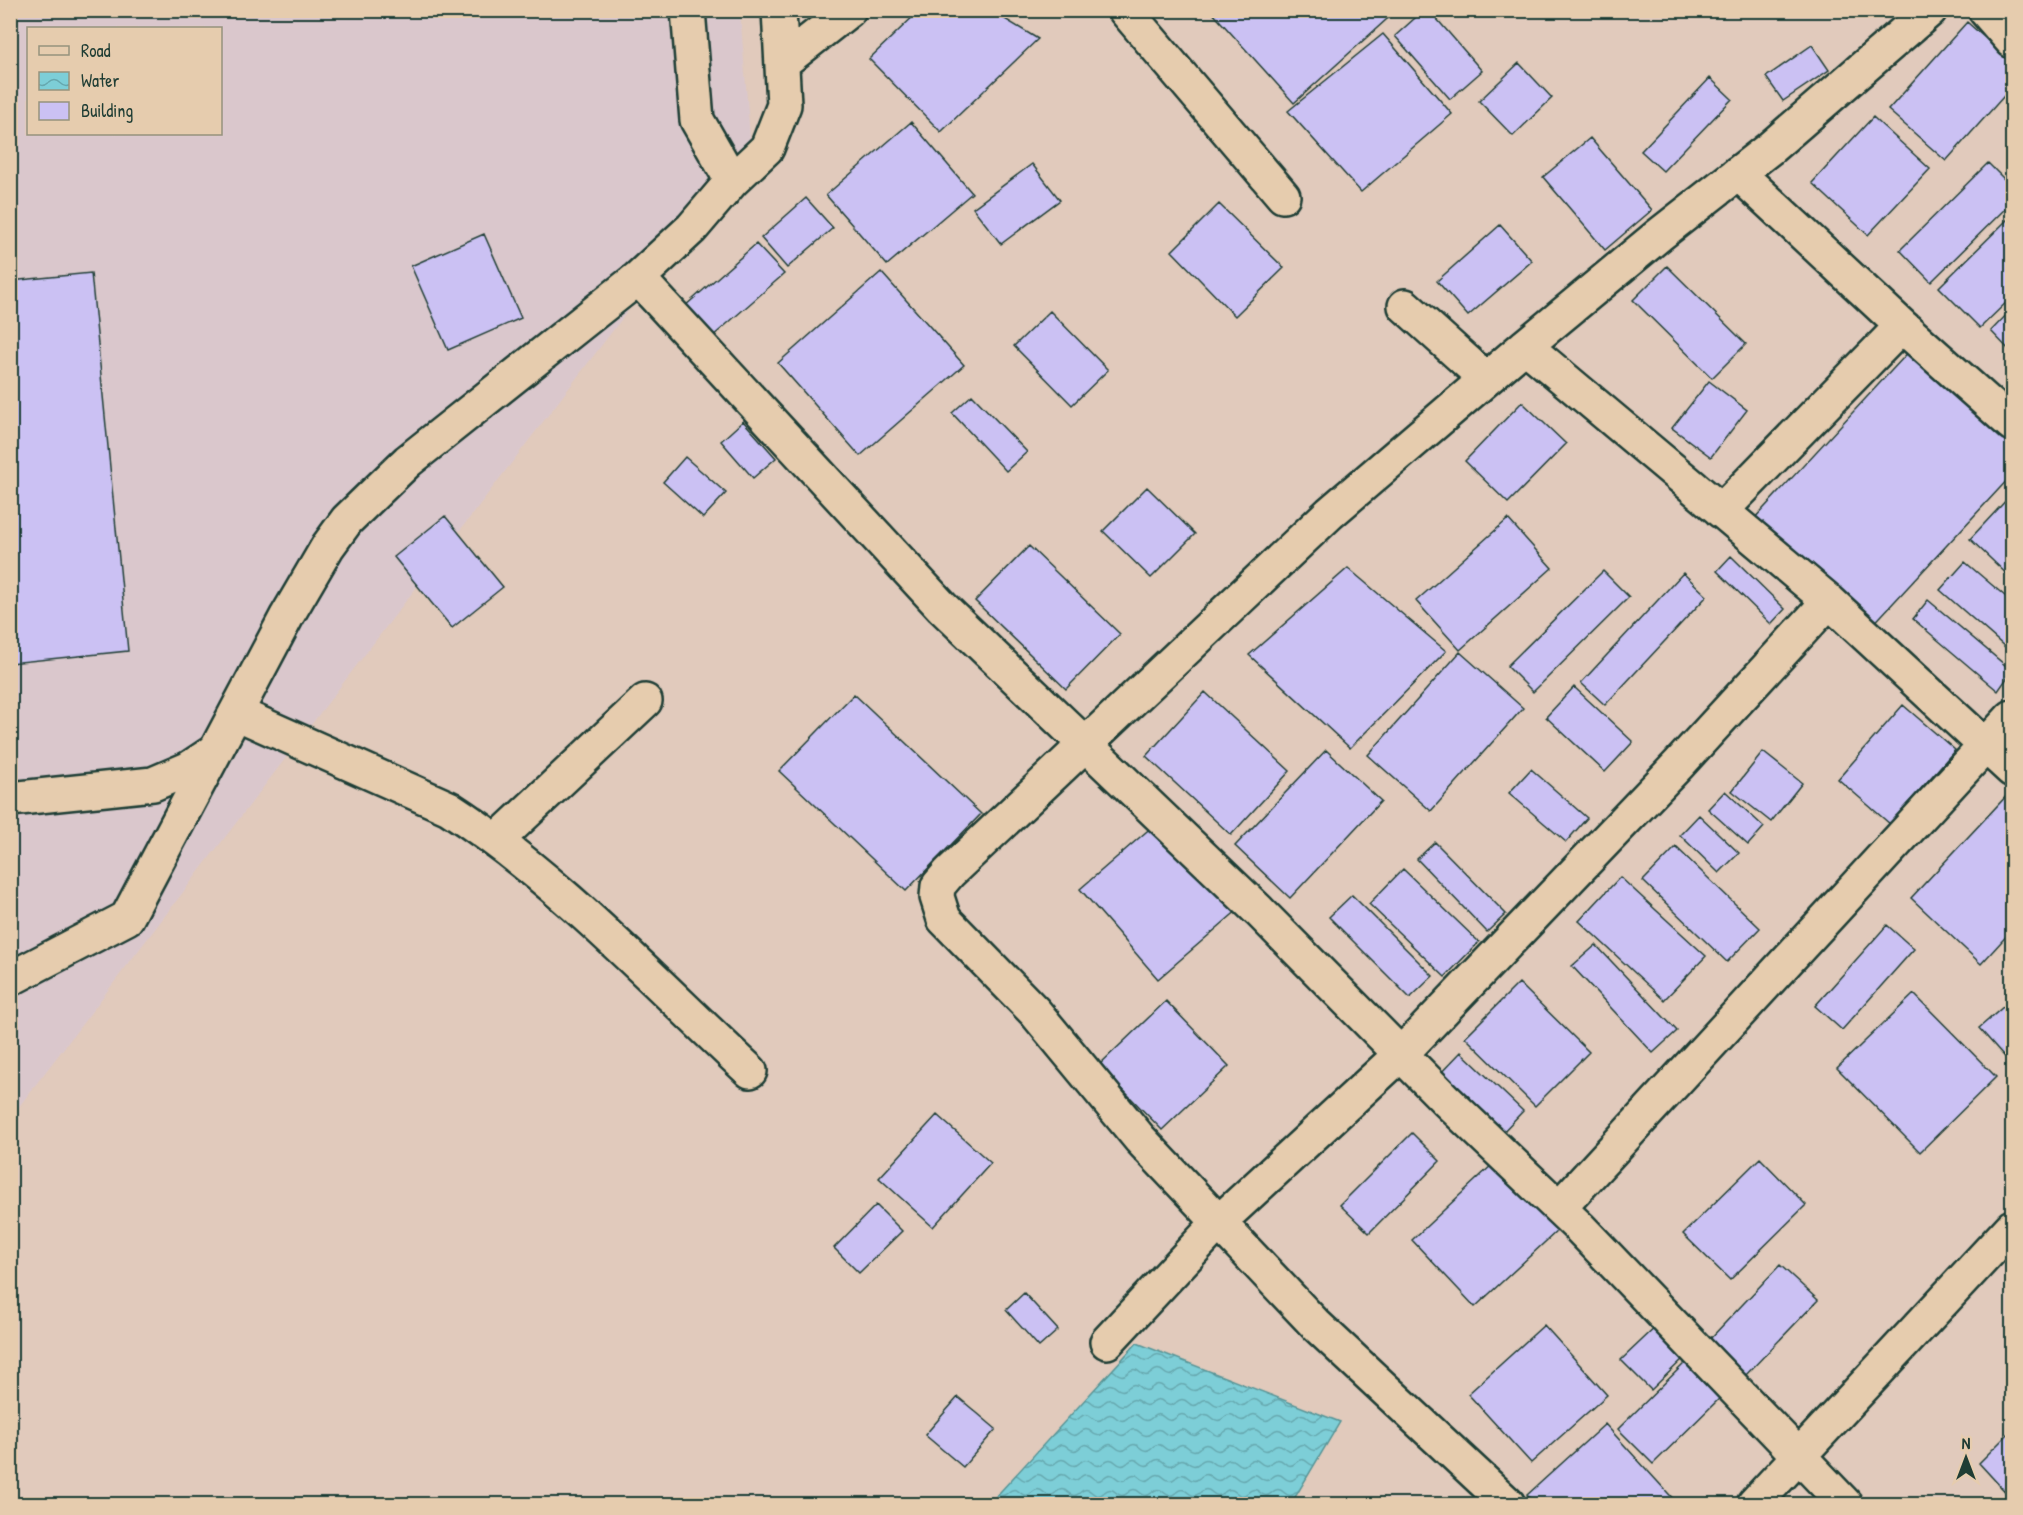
<svg xmlns="http://www.w3.org/2000/svg" width="2023" height="1515" viewBox="0 0 2023 1515" font-family="'Patrick Hand',sans-serif">
<style>
.built{fill:#dac7cc;fill-rule:evenodd}
.water{fill:url(#water-waves);stroke:#579496;stroke-width:1.5}
.building{fill:#cbc1f3;stroke:#1f3d34;stroke-width:1.5}
.lines{fill:none;stroke-linecap:round;stroke-linejoin:round}
.street-casing{stroke:#1f3d34;stroke-width:38}
.street{stroke:#e6ccae;stroke-width:33}
</style>
<defs>
<pattern id="water-waves" width="16" height="10" patternUnits="userSpaceOnUse" patternTransform="scale(1.5)"><rect width="16" height="10" fill="#7dced7"/><path d="M0 5q4-4 8 0t8 0" fill="none" stroke="#66a8af"/></pattern>
</defs>
<rect width="100%" height="100%" fill="#e1cabc"/>
<filter id="ink" filterUnits="userSpaceOnUse"><feTurbulence type="fractalNoise" baseFrequency=".0167" numOctaves="2"/><feDisplacementMap in="SourceGraphic" scale="12" xChannelSelector="R" yChannelSelector="G"/><feConvolveMatrix kernelMatrix="1 2 1 2 8 2 1 2 1" color-interpolation-filters="sRGB"/></filter>
<g filter="url(#ink)">
<path class="built" d="M 11,11 L 740,11 L 751,150 L 11,1117 ZM 28,28 L 220,28 L 220,134 L 28,134 Z"/>
<path class="water" d="M 1137,1343 L 1340,1422 L 1291,1504 L 989,1504 Z"/>
<path class="building" d="M 920,10 L 990,10 L 1038,39 L 941,132 L 869,59 Z
M 1210,10 L 1397,10 L 1294,103 Z
M 1424,10 L 1429,10 L 1482,71 L 1450,99 L 1395,36 Z
M 1967,22 L 2012,62 L 2012,87 L 1946,161 L 1888,110 Z
M 1383,34 L 1452,114 L 1361,192 L 1288,111 Z
M 1812,45 L 1829,70 L 1783,101 L 1766,77 Z
M 1519,63 L 1552,98 L 1513,136 L 1479,101 Z
M 1710,78 L 1732,99 L 1663,171 L 1641,151 Z
M 1873,117 L 1930,169 L 1868,235 L 1812,183 Z
M 911,122 L 972,193 L 887,265 L 826,195 Z
M 1590,138 L 1652,210 L 1605,250 L 1543,177 Z
M 1988,163 L 2012,187 L 2012,202 L 1931,282 L 1900,250 Z
M 1032,164 L 1060,200 L 1001,244 L 973,208 Z
M 806,198 L 833,228 L 787,268 L 761,238 Z
M 1219,204 L 1284,268 L 1235,316 L 1172,251 Z
M 2012,215 L 2012,297 L 1980,328 L 1939,287 Z
M 1500,225 L 1532,261 L 1468,316 L 1437,281 Z
M 484,234 L 521,318 L 448,350 L 411,266 Z
M 756,244 L 784,274 L 712,337 L 685,306 Z
M 1667,266 L 1746,344 L 1712,378 L 1633,300 Z
M 881,272 L 964,365 L 860,456 L 778,363 Z
M 91,273 L 128,651 L 10,663 L 10,281 Z
M 2012,309 L 2012,353 L 1991,331 Z
M 1050,311 L 1108,370 L 1072,405 L 1014,346 Z
M 1916,344 L 2012,432 L 2012,475 L 1869,629 L 1752,521 Z
M 1709,381 L 1747,410 L 1711,457 L 1672,428 Z
M 972,395 L 1027,452 L 1006,471 L 952,413 Z
M 1522,402 L 1566,444 L 1508,503 L 1465,461 Z
M 743,421 L 776,458 L 753,478 L 721,441 Z
M 685,457 L 726,493 L 703,518 L 663,482 Z
M 1147,487 L 1195,534 L 1151,578 L 1103,531 Z
M 2012,494 L 2012,579 L 1970,539 Z
M 445,516 L 503,587 L 452,628 L 394,557 Z
M 1508,519 L 1552,568 L 1460,650 L 1416,601 Z
M 1029,546 L 1120,634 L 1066,689 L 975,601 Z
M 1731,556 L 1785,609 L 1771,624 L 1717,571 Z
M 1965,562 L 2012,602 L 2012,653 L 1940,590 Z
M 1348,568 L 1446,651 L 1350,748 L 1249,655 Z
M 1603,571 L 1629,597 L 1533,692 L 1507,666 Z
M 1683,573 L 1707,596 L 1605,705 L 1581,683 Z
M 1928,600 L 2012,671 L 1998,691 L 1913,619 Z
M 1460,652 L 1523,708 L 1431,811 L 1368,755 Z
M 1574,687 L 1633,742 L 1605,772 L 1546,717 Z
M 1205,692 L 1290,771 L 1231,835 L 1146,756 Z
M 854,694 L 981,814 L 906,891 L 779,771 Z
M 1903,705 L 1955,750 L 1890,824 L 1838,779 Z
M 1326,750 L 1381,801 L 1290,898 L 1235,846 Z
M 1763,752 L 1802,783 L 1771,822 L 1732,791 Z
M 1531,769 L 1587,818 L 1566,842 L 1509,793 Z
M 2012,790 L 2012,930 L 1981,964 L 1911,898 Z
M 1725,791 L 1764,827 L 1748,845 L 1708,809 Z
M 1699,815 L 1739,853 L 1719,873 L 1680,835 Z
M 1161,819 L 1239,909 L 1158,979 L 1080,889 Z
M 1435,842 L 1506,914 L 1487,932 L 1417,859 Z
M 1676,847 L 1760,928 L 1727,962 L 1643,881 Z
M 1403,869 L 1479,942 L 1445,977 L 1369,904 Z
M 1620,877 L 1706,956 L 1664,1000 L 1579,921 Z
M 1352,895 L 1433,976 L 1410,998 L 1329,917 Z
M 1887,925 L 1914,949 L 1842,1030 L 1815,1006 Z
M 1596,945 L 1677,1031 L 1653,1053 L 1572,966 Z
M 1519,983 L 1589,1052 L 1535,1106 L 1465,1037 Z
M 1914,994 L 1996,1077 L 1920,1152 L 1837,1068 Z
M 1166,1001 L 1229,1066 L 1162,1130 L 1099,1065 Z
M 2010,1001 L 2012,1004 L 2012,1065 L 1979,1028 Z
M 1461,1052 L 1523,1111 L 1500,1135 L 1437,1077 Z
M 937,1115 L 991,1163 L 933,1227 L 879,1178 Z
M 1412,1133 L 1440,1161 L 1369,1233 L 1340,1205 Z
M 1760,1158 L 1806,1205 L 1730,1280 L 1683,1234 Z
M 1494,1163 L 1558,1230 L 1475,1307 L 1412,1240 Z
M 876,1205 L 902,1231 L 859,1273 L 834,1248 Z
M 1780,1265 L 1818,1300 L 1744,1377 L 1707,1342 Z
M 1024,1293 L 1058,1330 L 1039,1347 L 1006,1310 Z
M 1659,1324 L 1688,1354 L 1651,1390 L 1621,1360 Z
M 1544,1325 L 1607,1395 L 1531,1463 L 1468,1394 Z
M 1690,1358 L 1725,1393 L 1653,1464 L 1618,1429 Z
M 958,1397 L 996,1429 L 963,1467 L 925,1435 Z
M 1605,1424 L 1678,1504 L 1535,1504 L 1527,1495 Z
M 2012,1430 L 2012,1499 L 1979,1463 Z
M 1822,1490 L 1836,1504 L 1807,1504 Z"/>
<g class="lines">
<g class="street-casing">
<path id="street" d="M 688,10 L 697,120 L 732,181
M 1125,10 L 1283,196
M 1985,10 L 2012,41
M 783,62 L 849,10
M 1738,173 L 1902,326 L 2012,424
M 638,278 L 942,607 L 1259,911 L 1446,1100 L 1580,1228 L 1845,1504
M 1405,306 L 1486,379
M 1525,346 L 1829,601 L 2012,770
M 1721,511 L 1902,326
M 236,713 L 449,808 C 560,880 653,981 750,1071
M 10,799 L 153,784 L 188,769 L 215,751
M 496,841 L 645,701
M 10,979 L 127,918 L 287,616 L 328,546 L 347,520 L 408,461 L 638,278 L 692,228 L 732,181 L 767,148 L 784,105 L 779,10
M 1559,1208 L 2012,717
M 1107,1342 L 1219,1222 L 1401,1054 L 1679,764 L 1829,601
M 1508,1504 L 1316,1325 L 1140,1139 L 1035,1012 L 944,919 L 937,897 L 938,886 L 949,873 L 1330,513 L 1525,346 L 1659,235 L 1769,149 L 1930,10
M 1754,1504 L 2012,1227"/>
</g>
<use href="#street" class="street"/>
</g>
</g>
<rect width="2023" height="1515" fill="none" stroke="#e6ccae" stroke-width="36"/>
<rect x="18" y="18" width="1987" height="1479" fill="none" stroke="#1f3d34" stroke-width="2" filter="url(#ink)"/>
<rect x="27" y="27" width="195" height="108" fill="#e6ccae" stroke="#96937d" stroke-width="1.5"/>
<rect x="39" y="46" width="30" height="9" fill="#e6ccae" stroke="#96937d" stroke-width="1.5"/>
<text x="81" y="57" font-size="18" fill="#1f3d34">Road</text>
<rect x="39" y="72" width="30" height="18" fill="url(#water-waves)" stroke="#96937d" stroke-width="1.5"/>
<text x="81" y="87" font-size="18" fill="#1f3d34">Water</text>
<rect x="39" y="102" width="30" height="18" fill="#cbc1f3" stroke="#96937d" stroke-width="1.5"/>
<text x="81" y="117" font-size="18" fill="#1f3d34">Building</text>
<g transform="translate(1966 1458)" stroke="#e6ccae" stroke-width="4.5" paint-order="stroke">
<path d="M0-4.5L10 22L0 15L-10 22Z" fill="#1f3d34"/>
<text y="-9" font-size="16" font-weight="bold" text-anchor="middle" fill="#1f3d34">N</text>
</g>
</svg>
